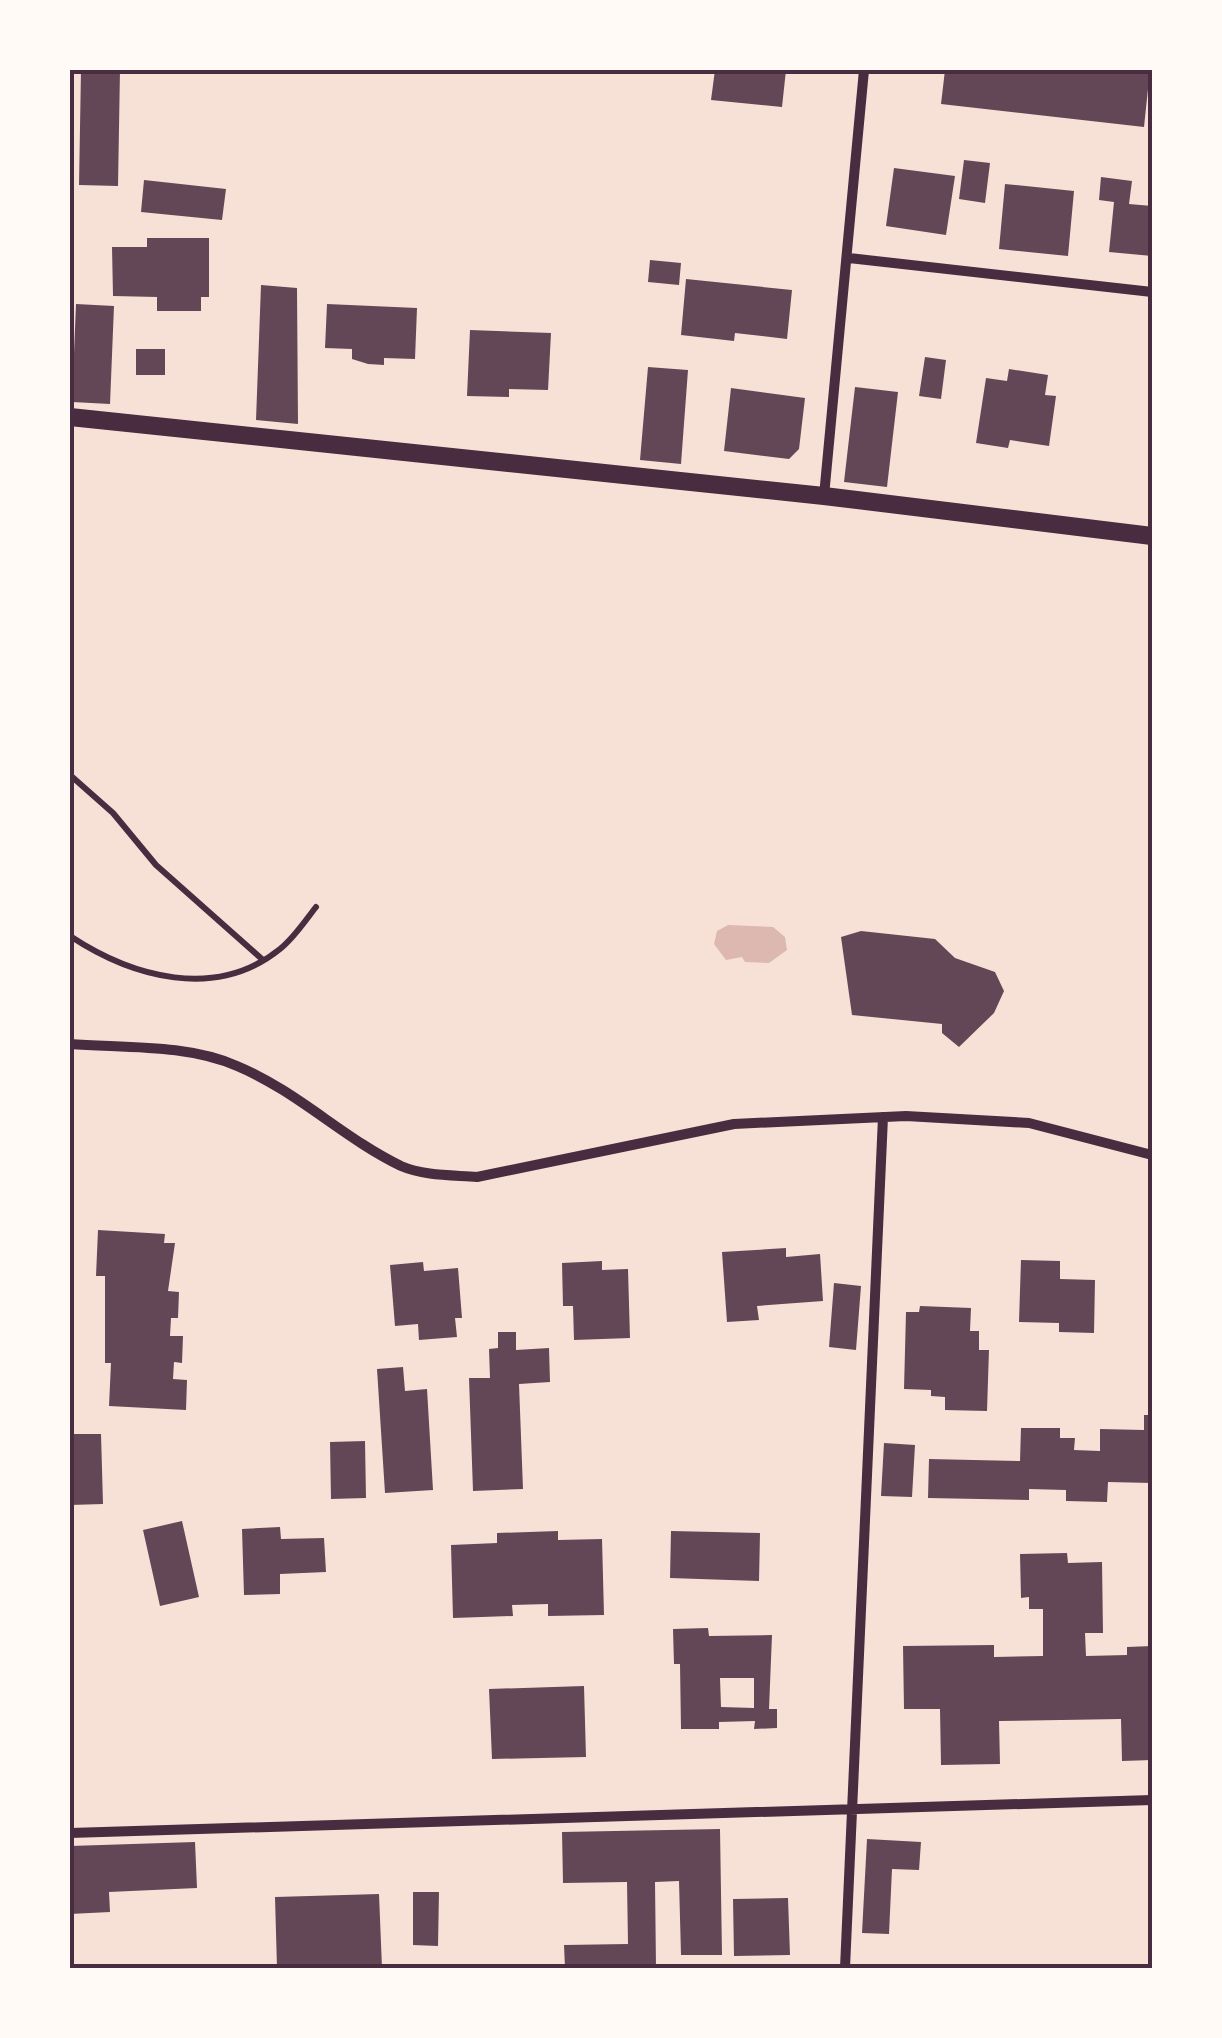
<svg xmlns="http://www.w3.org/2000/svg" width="1222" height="2038" viewBox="0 0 1222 2038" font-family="Raleway,sans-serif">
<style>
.water{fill:#dcb8b0}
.building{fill:#644757;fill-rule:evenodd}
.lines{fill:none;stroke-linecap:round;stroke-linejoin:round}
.path{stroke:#4a2c40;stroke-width:6}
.minor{stroke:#4a2c40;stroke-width:10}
.tertiary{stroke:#4a2c40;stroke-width:18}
.neatline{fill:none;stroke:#4a2c40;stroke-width:4}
</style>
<rect width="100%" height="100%" fill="#f7e1d7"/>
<path class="water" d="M 728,925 L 773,927 L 785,937 L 787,950 L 769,963 L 745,962 L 742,957 L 726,960 L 714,944 L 717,931 Z"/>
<path class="building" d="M 81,70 L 120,70 L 118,186 L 79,185 Z
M 715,70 L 786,70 L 782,107 L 711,100 Z
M 945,70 L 1150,70 L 1144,127 L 941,104 Z
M 964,160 L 990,163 L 985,203 L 959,199 Z
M 894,168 L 955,176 L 946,235 L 886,226 Z
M 1101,177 L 1132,181 L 1129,204 L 1152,206 L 1152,256 L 1109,252 L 1114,202 L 1099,200 Z
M 144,180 L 226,189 L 222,220 L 141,212 Z
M 1005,184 L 1074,191 L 1068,256 L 999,249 Z
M 147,238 L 209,238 L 209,297 L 201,297 L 201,311 L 157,311 L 157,297 L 113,296 L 112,247 L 147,247 Z
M 650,260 L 681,263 L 679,285 L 648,282 Z
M 686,279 L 792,290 L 787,339 L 735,333 L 734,341 L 681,335 Z
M 261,285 L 297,288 L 298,424 L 256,420 Z
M 76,304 L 114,306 L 110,404 L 72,402 Z
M 327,304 L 417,308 L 415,359 L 384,358 L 384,365 L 368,364 L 352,359 L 352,349 L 325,348 Z
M 470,330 L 551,333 L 548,390 L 509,389 L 509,397 L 467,396 Z
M 136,349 L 165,349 L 165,375 L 136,375 Z
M 925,357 L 946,360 L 941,399 L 919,396 Z
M 648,367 L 688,370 L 681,464 L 640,460 Z
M 1009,369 L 1048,375 L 1045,395 L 1056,396 L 1049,446 L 1010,440 L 1008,448 L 976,443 L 986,378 L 1007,381 Z
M 855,387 L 898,392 L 887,487 L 844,482 Z
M 731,388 L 805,398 L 799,449 L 789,459 L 724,451 Z
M 861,931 L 935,939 L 955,958 L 995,972 L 1004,991 L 994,1013 L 959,1047 L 942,1033 L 942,1024 L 852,1015 L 841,937 Z
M 98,1230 L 165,1234 L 164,1243 L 175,1243 L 168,1291 L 179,1292 L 178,1318 L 171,1318 L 170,1336 L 183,1336 L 182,1363 L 174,1362 L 173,1379 L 187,1380 L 186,1410 L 109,1406 L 111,1363 L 105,1363 L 105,1276 L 96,1276 Z
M 786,1248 L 786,1257 L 820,1254 L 823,1301 L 757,1306 L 759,1320 L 727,1322 L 722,1252 Z
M 1021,1260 L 1060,1261 L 1060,1279 L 1095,1280 L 1094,1333 L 1059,1332 L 1059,1323 L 1019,1322 Z
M 602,1261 L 602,1270 L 628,1269 L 630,1338 L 574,1340 L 573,1306 L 563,1306 L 562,1263 Z
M 423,1262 L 424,1271 L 458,1268 L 462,1318 L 455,1318 L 457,1337 L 419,1340 L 418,1324 L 395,1326 L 390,1265 Z
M 834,1283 L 861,1286 L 856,1350 L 829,1347 Z
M 920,1306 L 971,1308 L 970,1331 L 979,1331 L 979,1350 L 989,1350 L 987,1411 L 945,1410 L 945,1397 L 931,1396 L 931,1390 L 904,1389 L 906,1312 L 919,1312 Z
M 498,1332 L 516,1332 L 516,1350 L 549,1348 L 550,1382 L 519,1384 L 523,1489 L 473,1491 L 469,1378 L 490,1378 L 489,1349 L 498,1348 Z
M 403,1367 L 405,1391 L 427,1389 L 433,1490 L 385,1493 L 377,1369 Z
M 1144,1415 L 1152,1415 L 1152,1483 L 1108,1482 L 1107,1502 L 1066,1501 L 1066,1490 L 1029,1489 L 1029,1500 L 928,1498 L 929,1459 L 1020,1461 L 1021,1428 L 1060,1428 L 1060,1438 L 1075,1438 L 1074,1450 L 1100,1451 L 1100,1429 L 1144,1430 Z
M 70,1434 L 101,1434 L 103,1504 L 70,1505 Z
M 365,1441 L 366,1498 L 331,1499 L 330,1442 Z
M 884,1443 L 915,1445 L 912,1497 L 881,1496 Z
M 182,1521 L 199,1597 L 160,1606 L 143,1530 Z
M 280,1527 L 281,1539 L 324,1538 L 326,1572 L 280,1574 L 280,1594 L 244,1595 L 242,1529 Z
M 558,1531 L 558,1540 L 602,1539 L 604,1615 L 548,1616 L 548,1604 L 512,1605 L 513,1616 L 453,1618 L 451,1545 L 497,1543 L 497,1533 Z
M 671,1531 L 760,1533 L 759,1581 L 670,1578 Z
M 1067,1553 L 1068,1563 L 1102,1562 L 1103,1633 L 1085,1633 L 1086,1656 L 1127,1655 L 1127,1647 L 1152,1646 L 1152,1760 L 1122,1761 L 1121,1719 L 999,1721 L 1000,1764 L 941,1765 L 940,1709 L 904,1709 L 903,1646 L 994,1645 L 994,1657 L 1043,1656 L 1043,1609 L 1029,1609 L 1029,1597 L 1021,1598 L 1020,1554 Z
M 708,1628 L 709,1636 L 772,1635 L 769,1709 L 777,1709 L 777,1728 L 754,1729 L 755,1721 L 719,1722 L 719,1729 L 681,1729 L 680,1664 L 674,1664 L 673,1629 ZM 720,1678 L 754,1678 L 754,1708 L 721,1707 Z
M 584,1686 L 586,1757 L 492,1759 L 489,1689 Z
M 720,1829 L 722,1955 L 681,1955 L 679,1881 L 655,1882 L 656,1968 L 565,1968 L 564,1945 L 628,1944 L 627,1882 L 563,1883 L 562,1832 Z
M 867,1839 L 921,1842 L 919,1870 L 892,1869 L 889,1934 L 862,1933 Z
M 195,1842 L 197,1888 L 109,1892 L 110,1912 L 70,1914 L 70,1846 Z
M 413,1892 L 439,1892 L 438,1946 L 413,1945 Z
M 379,1894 L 382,1968 L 277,1968 L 275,1897 Z
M 788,1898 L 790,1955 L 734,1956 L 733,1899 Z"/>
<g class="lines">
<path class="path" d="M 70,775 L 113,813 L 156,865 L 263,960
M 70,936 C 132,977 216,1001 280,949 C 294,938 305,921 316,907"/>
<path class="minor" d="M 849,258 L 1152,292
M 824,496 L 864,70
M 70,1044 C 124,1048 187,1044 237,1066 C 297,1091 343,1138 401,1166 C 424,1176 453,1175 477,1177 L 734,1124 L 906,1116 L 1029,1123 L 1152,1155
M 70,1833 L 1152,1800
M 845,1968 L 883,1117"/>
<path class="tertiary" d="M 70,417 L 824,496 L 1152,536"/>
</g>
<rect width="1222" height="2038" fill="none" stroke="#fffaf5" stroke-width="145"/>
<rect x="72" y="72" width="1078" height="1894" class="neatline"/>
</svg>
